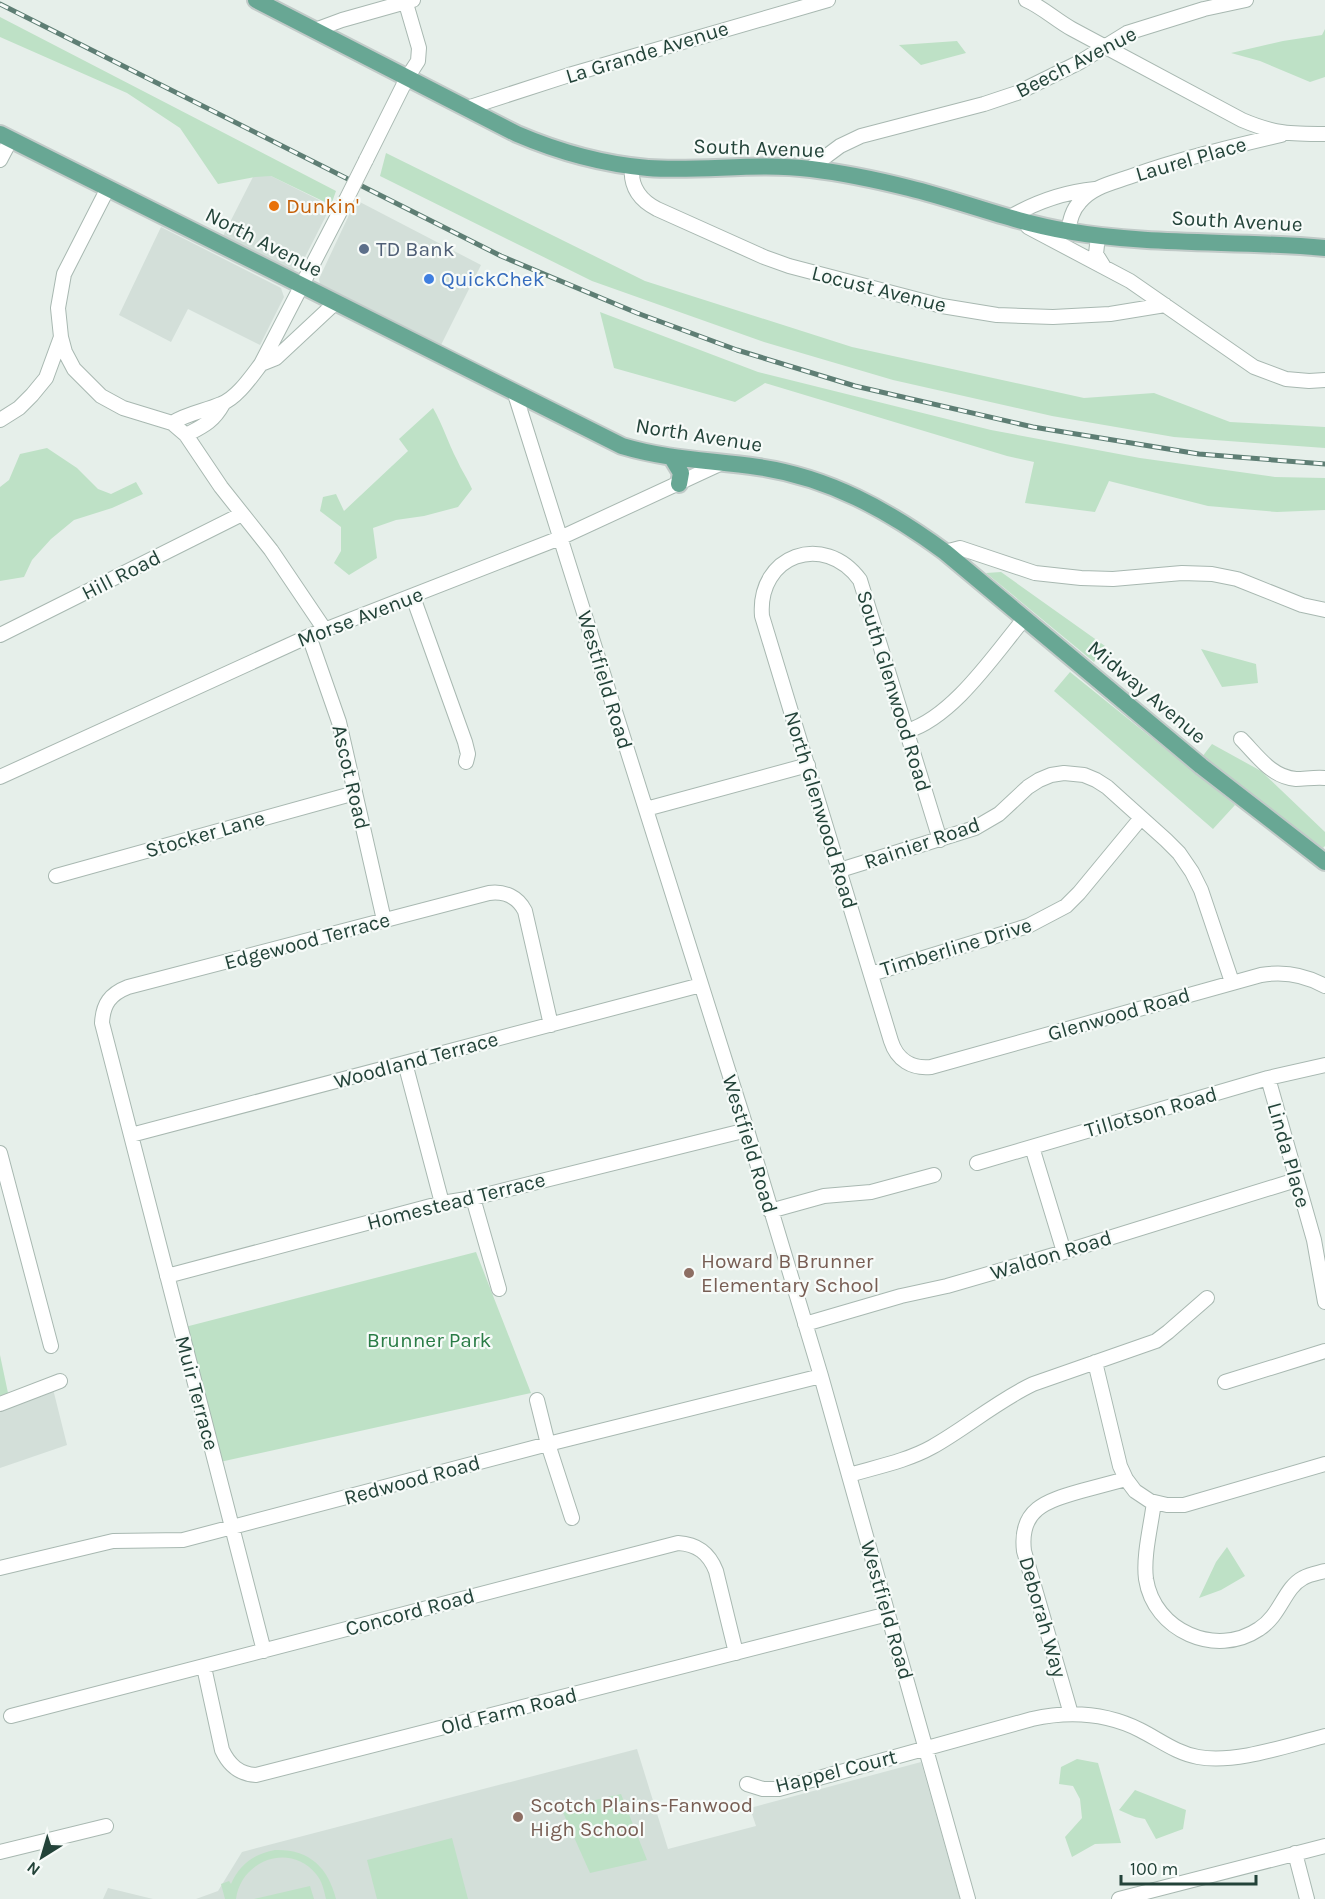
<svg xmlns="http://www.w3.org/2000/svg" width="1325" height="1899" viewBox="0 0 1325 1899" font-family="Karla,sans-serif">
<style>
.built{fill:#d3dfd9}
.green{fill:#bee1c6}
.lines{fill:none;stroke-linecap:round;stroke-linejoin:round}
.minor-casing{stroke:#a8b8b1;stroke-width:16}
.major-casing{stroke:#c1cac8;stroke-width:20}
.minor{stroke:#fff;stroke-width:14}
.major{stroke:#68a794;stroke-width:16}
.rail-casing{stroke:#5e7e74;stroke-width:5}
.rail{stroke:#f7fbf9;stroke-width:3;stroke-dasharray:9;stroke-linecap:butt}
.minor-bridge-casing{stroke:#a8b8b1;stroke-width:16;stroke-linecap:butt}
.minor-bridge{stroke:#fff;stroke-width:14}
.food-dot{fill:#e8710a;stroke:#f7fbf9;stroke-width:2}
.service-dot{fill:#5c6f8a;stroke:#f7fbf9;stroke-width:2}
.shop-dot{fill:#3f7fe0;stroke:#f7fbf9;stroke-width:2}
.education-dot{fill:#8d6e63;stroke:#f7fbf9;stroke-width:2}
.labels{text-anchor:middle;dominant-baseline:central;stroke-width:4.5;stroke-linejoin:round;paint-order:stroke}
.street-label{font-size:21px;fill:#234339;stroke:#f7fbf9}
.food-label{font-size:21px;fill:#c56008;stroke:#f7fbf9;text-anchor:start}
.service-label{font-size:21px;fill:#4e5e75;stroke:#f7fbf9;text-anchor:start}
.shop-label{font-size:21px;fill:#366cbe;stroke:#f7fbf9;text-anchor:start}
.education-label{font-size:21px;fill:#785e54;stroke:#f7fbf9;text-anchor:start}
.park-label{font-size:21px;fill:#2a7c46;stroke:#f7fbf9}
</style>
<rect width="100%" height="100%" fill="#e6efea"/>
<path class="built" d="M 257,169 L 331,206 L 300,267 L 293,270 L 223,236 Z
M 356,200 L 481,265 L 441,345 L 320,284 L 319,279 Z
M 161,227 L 281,288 L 284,297 L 260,345 L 188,309 L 171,342 L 119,315 Z
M 50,1377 L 67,1445 L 0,1468 L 0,1396 Z
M 637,1749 L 668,1849 L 756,1826 L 750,1808 L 921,1762 L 960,1899 L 196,1899 L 218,1891 L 242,1852 Z
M 108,1888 L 153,1899 L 103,1899 Z"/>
<path class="green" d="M 0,17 L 336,191 L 331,205 L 271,176 L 255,177 L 218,184 L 180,128 L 127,93 L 0,37 Z
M 1325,29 L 1325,77 L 1310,82 L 1260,61 L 1231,53 L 1283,41 L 1322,35 Z
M 957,41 L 966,53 L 921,65 L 899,45 Z
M 386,153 L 645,281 L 852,347 L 1084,398 L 1154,393 L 1230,422 L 1325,427 L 1325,448 L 1174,437 L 1052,416 L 893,380 L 764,342 L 592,281 L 380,176 Z
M 600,312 L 758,372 L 991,430 L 1140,458 L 1275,477 L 1325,478 L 1325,510 L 1277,512 L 1208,506 L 1109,481 L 1095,512 L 1025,503 L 1034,462 L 1007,456 L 765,383 L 735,402 L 614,368 Z
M 433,408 C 443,425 448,443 457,460 C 461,470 468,479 472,489 L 458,507 L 424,516 L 396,520 L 373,528 L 377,558 L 349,575 L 334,563 L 341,551 L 341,527 L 320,511 L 323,497 L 336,494 L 344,511 L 408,451 L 399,439 Z
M 47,448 L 77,468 L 98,489 L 111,494 L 136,482 L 143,494 L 112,508 L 74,520 L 51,539 L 32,560 L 24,577 L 0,581 L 0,487 L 9,480 L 20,454 Z
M 1001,572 L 1105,646 L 1094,662 L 986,573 Z
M 1201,649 L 1256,664 L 1258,683 L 1222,687 Z
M 1070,672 L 1235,805 L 1213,829 L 1054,691 Z
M 1212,744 L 1261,771 L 1325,832 L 1325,846 L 1323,848 L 1202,757 Z
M 476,1252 L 531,1393 L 220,1462 L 185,1327 Z
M 0,1355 L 8,1393 L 0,1396 Z
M 1227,1547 L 1245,1576 L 1221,1590 L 1199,1598 L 1216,1562 Z
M 1077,1759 L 1098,1763 L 1121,1843 L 1095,1844 L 1072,1857 L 1065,1837 L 1082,1818 L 1080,1799 L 1073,1786 L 1059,1784 L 1061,1767 Z
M 1135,1790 L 1186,1810 L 1183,1829 L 1156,1839 L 1145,1819 L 1135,1817 L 1119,1810 Z
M 621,1794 L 647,1860 L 590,1873 L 561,1808 Z
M 452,1838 L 468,1899 L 377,1899 L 367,1860 Z
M 275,1850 C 309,1849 328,1867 336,1899 L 326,1899 C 324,1890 322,1881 316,1874 C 290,1842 241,1860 236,1899 L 225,1899 L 221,1884 L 229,1881 L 231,1884 C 240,1864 254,1854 275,1850 Z
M 310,1886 L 314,1899 L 254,1899 Z"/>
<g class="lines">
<g class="minor-casing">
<path id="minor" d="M 1026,0 C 1042,7 1056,20 1072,29 L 1242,120 C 1275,134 1290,134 1325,134
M 315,30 L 342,20 L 413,0
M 467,108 L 569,75 L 828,0
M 0,160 L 11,139
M 366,160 L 407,78 L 418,61 L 419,48 L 405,0
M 632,166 C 630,186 639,200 657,209 L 764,257 L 789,266 L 942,306 L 997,315 L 1053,317 L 1110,314 L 1165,305
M 809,169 L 840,146 L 861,136 L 984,104 L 1017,93 L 1080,62 L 1127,33 L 1204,9 L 1246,0
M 1010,217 C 1036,202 1065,192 1095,189
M 1028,227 L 1130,281 L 1254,367 L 1286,379 L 1309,381 L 1325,380
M 1068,231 C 1070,221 1072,210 1080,202 C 1092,187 1112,183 1129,177 C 1179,159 1230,147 1281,135
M 1098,236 L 1096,254 L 1104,267
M 61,337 L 65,352 L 74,369 L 101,396 L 123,408 L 172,423 L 186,435 L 221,487 L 271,550 L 325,630
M 261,364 L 276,358 L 335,303
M 515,394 L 747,1130 L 821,1376 L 968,1899
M 0,420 L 19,408 L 32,395 L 46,378 L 61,337 L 58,308 L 64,274 L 108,188
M 172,423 C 188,413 205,411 221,404 C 237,398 251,377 261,364 L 346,200
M 186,435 C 203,426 213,422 223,404
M 945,552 L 960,548 L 1035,573 L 1081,578 L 1113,579 L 1182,573 L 1212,574 L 1237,579 L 1302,605 L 1325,610
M 413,597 L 465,742 L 468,754 L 466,762
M 0,635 L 242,514
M 309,636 L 339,722 L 384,920
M 907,731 C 953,717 994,655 1024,619
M 1241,739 C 1257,755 1271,777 1296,779 C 1305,779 1315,777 1325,778
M 0,777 L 309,636 L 560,538 L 722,463
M 646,809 L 808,765
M 940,840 L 860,580 C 824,531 757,555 762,616 L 891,1041 C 897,1060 912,1069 931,1067 L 1261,975 C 1284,971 1305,975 1325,986
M 840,870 L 975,828 L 999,814 L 1028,787 L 1039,780 L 1051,775 L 1064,773 L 1084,775 L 1096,780 L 1107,787 L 1166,840 L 1179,853 L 1192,872 L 1201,890 L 1232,982
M 56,876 L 355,793
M 871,974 L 1028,926 L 1066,906 L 1079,893 L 1141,818
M 405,1063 L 442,1203
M 1268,1078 L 1314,1240 L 1325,1302
M 131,1135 L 701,985
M 1032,1147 L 1064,1252
M 0,1153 L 51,1346
M 977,1163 L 1268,1078 L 1325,1065
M 473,1198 L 499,1289
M 770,1211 L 824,1196 L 871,1192 L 934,1175
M 167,1276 L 442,1203 L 473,1198 L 747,1130
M 805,1324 L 901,1296 L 947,1286 L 1064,1252 L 1296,1180
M 1095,1362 L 1120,1466 L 1126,1479 L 1135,1491 L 1150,1501 L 1167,1505 L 1184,1505 L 1325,1464
M 1225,1382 L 1325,1351
M 537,1400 L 548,1444 L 572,1518
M 0,1404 L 60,1381
M 849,1475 C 876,1467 907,1461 932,1447 C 966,1428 997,1401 1033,1384 L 1156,1341 L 1168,1332 L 1207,1298
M 1154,1502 C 1151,1526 1143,1556 1146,1579 C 1154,1631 1216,1658 1259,1629 C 1281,1615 1284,1588 1303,1578 C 1310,1574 1318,1573 1325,1571
M 0,1568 L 113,1541 L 183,1540 L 548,1444 L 821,1376
M 264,1651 L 102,1023 C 103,1004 110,994 128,987 L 489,893 C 505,891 518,897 525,911 L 551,1025
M 204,1667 L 222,1750 C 229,1765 239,1774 256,1775 L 888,1614
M 1071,1714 L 1024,1551 C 1019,1509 1046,1501 1081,1491 C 1096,1487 1111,1483 1126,1479
M 11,1716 L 678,1543 C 697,1544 709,1553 716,1571 L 736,1653
M 747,1784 L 763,1789 L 779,1789 L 1032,1719 C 1068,1711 1106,1713 1140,1730 C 1160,1740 1176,1753 1198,1757 C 1236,1764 1288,1745 1325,1736
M 0,1852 L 106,1826
M 1295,1853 L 1307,1899
M 1119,1899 L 1325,1846"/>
</g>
<g class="major-casing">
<path id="major" d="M 256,0 L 517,134 C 559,152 602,164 648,168 C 702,172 757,162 811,169 C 844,173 877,180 909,188 C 962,201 1013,222 1067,231 C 1152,246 1239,240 1325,248
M 0,134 L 622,446 C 669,460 710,460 758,467 C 828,477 888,510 945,552 L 1201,766 L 1325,862
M 672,458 L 681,473 L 679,484"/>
</g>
<use href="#minor" class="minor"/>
<use href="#major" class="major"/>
<g class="rail-casing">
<path id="rail" d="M 0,4 L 501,256 L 637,313 L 737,350 L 855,386 L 1033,427 L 1199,454 L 1325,464"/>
</g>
<use href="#rail" class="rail"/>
<g class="minor-bridge-casing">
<path id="minor-bridge" d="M 346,200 L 366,160"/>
</g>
<use href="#minor-bridge" class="minor-bridge"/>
</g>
<circle class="food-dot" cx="274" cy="206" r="6"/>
<circle class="service-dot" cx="364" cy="249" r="6"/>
<circle class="shop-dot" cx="429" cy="279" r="6"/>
<g class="education-dot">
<circle cx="689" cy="1273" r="6"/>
<circle cx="518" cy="1817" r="6"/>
</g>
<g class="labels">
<g class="street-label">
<text transform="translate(647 52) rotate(-17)">La Grande Avenue</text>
<text transform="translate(1076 62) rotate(-27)">Beech Avenue</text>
<text transform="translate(759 148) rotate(2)">South Avenue</text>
<text transform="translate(1191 159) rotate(-16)">Laurel Place</text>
<text transform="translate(1237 221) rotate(3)">South Avenue</text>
<text transform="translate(264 242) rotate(27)">North Avenue</text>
<text transform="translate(879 289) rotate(14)">Locust Avenue</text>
<text transform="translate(699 435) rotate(9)">North Avenue</text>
<text transform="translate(121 575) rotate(-27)">Hill Road</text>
<text transform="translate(360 617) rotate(-21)">Morse Avenue</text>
<text transform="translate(605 680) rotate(73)">Westfield Road</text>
<text transform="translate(894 691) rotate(73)">South Glenwood Road</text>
<text transform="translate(1147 692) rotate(40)">Midway Avenue</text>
<text transform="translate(351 777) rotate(77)">Ascot Road</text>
<text transform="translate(821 810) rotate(73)">North Glenwood Road</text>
<text transform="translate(205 834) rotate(-16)">Stocker Lane</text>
<text transform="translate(922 843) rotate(-19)">Rainier Road</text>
<text transform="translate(307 941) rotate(-15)">Edgewood Terrace</text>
<text transform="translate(956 947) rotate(-17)">Timberline Drive</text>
<text transform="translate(1119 1014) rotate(-16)">Glenwood Road</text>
<text transform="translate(416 1060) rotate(-15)">Woodland Terrace</text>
<text transform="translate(1151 1112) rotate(-16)">Tillotson Road</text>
<text transform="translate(750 1144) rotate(73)">Westfield Road</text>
<text transform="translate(1289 1155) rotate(74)">Linda Place</text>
<text transform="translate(456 1201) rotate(-14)">Homestead Terrace</text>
<text transform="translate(1051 1255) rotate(-17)">Waldon Road</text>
<text transform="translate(197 1393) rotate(75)">Muir Terrace</text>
<text transform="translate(412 1480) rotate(-15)">Redwood Road</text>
<text transform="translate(887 1610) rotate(74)">Westfield Road</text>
<text transform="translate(410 1612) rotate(-15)">Concord Road</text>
<text transform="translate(1043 1617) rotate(74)">Deborah Way</text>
<text transform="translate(509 1711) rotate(-14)">Old Farm Road</text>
<text transform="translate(836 1771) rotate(-14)">Happel Court</text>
</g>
<g class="food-label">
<text x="286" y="206">Dunkin'</text>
</g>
<g class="service-label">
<text x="376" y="249">TD Bank</text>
</g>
<g class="shop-label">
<text x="441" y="279">QuickChek</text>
</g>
<g class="education-label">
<text x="701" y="1261">Howard B Brunner<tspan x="701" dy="24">Elementary School</tspan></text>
<text x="530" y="1805">Scotch Plains-Fanwood<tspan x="530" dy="24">High School</tspan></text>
</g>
<g class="park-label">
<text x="429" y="1340">Brunner Park</text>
</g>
</g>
<g transform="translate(42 1857) rotate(217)" stroke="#f7fbf9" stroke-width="4.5" paint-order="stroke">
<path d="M0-4.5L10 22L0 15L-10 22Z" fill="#234339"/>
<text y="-9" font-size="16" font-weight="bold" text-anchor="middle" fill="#234339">N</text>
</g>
<path d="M1121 1875v9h135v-9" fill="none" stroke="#234339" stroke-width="3"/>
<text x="1130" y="1875" font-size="18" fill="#234339" stroke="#f7fbf9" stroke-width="4.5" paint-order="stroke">100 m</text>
</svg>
